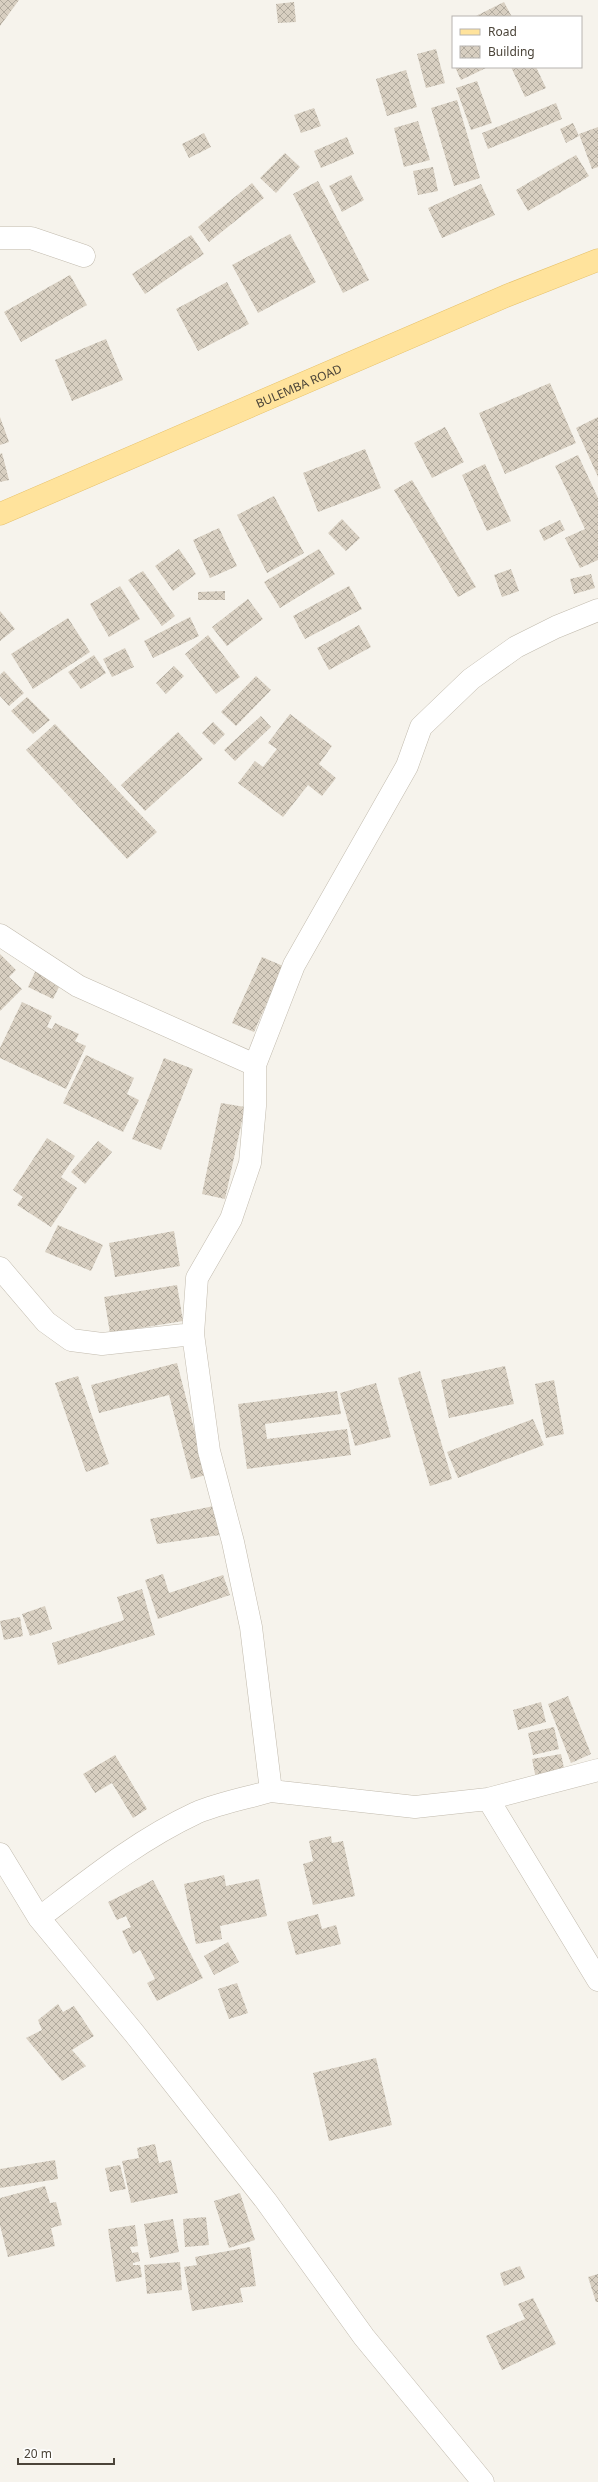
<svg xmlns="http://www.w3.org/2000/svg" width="598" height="2482" viewBox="0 0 598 2482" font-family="'Noto Sans',sans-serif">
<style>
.building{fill:url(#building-cross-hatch)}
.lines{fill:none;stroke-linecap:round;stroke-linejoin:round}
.minor-casing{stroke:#c2bbae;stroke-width:23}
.major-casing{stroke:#e6c16a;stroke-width:23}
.minor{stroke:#fff;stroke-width:22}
.major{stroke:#ffe39c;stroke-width:22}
.labels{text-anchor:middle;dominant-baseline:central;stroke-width:4;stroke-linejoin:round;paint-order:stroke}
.street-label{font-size:12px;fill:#4b4439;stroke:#fff}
</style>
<defs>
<pattern id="building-cross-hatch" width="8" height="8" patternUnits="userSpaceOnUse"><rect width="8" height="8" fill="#d8cfc1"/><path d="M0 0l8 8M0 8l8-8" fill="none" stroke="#b1aa9e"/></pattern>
</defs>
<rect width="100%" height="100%" fill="#f6f3ec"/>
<path class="building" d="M 0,0 L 19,0 L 0,26 Z
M 294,2 L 296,22 L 278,23 L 276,4 Z
M 504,2 L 512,17 L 474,17 Z
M 436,49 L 445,83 L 426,88 L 417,54 Z
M 455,67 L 488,67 L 461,80 Z
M 511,67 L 536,67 L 546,88 L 525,97 Z
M 406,70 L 417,107 L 387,116 L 376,79 Z
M 477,81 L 492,123 L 471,130 L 456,88 Z
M 457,100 L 480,178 L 454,186 L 431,108 Z
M 556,103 L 562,119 L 488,149 L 482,133 Z
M 314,108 L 321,126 L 301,133 L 294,115 Z
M 418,121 L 430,160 L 404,167 L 394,128 Z
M 573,123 L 579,136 L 566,143 L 560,129 Z
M 598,127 L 598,167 L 592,169 L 579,134 Z
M 204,133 L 211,147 L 189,158 L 182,144 Z
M 347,137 L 354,154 L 321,168 L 314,151 Z
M 285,153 L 300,167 L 276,193 L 260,178 Z
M 576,155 L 589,176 L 528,211 L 516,190 Z
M 433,167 L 438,191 L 418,195 L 413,171 Z
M 351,175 L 364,200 L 342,212 L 329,186 Z
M 318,181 L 369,280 L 343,293 L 293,194 Z
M 252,183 L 264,198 L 209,242 L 198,227 Z
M 481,184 L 495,215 L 442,238 L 428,208 Z
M 290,234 L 316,282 L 258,313 L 232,265 Z
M 191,235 L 204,254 L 145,294 L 132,274 Z
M 70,275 L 87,305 L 21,342 L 4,312 Z
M 227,282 L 249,324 L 198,351 L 176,309 Z
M 106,339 L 123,380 L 72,401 L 55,360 Z
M 550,383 L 576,443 L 505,474 L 479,413 Z
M 0,417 L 9,442 L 0,445 Z
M 598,417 L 598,477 L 576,428 Z
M 445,427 L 464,462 L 432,478 L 414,443 Z
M 365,449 L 381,488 L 318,512 L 303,473 Z
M 2,453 L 9,480 L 0,482 L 0,454 Z
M 578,455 L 598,498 L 598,560 L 580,568 L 565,538 L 585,529 L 555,466 Z
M 485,464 L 511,521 L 487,531 L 462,475 Z
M 412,480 L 476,587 L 458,597 L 394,490 Z
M 274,496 L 304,553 L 267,573 L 237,515 Z
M 342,519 L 360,538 L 346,551 L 328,533 Z
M 560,520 L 565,530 L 544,541 L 539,530 Z
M 219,528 L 237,566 L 210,578 L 193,540 Z
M 179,549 L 196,574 L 173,591 L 155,566 Z
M 319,549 L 335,574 L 280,608 L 264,582 Z
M 511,569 L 519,591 L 502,597 L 494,575 Z
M 143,571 L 175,616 L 162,626 L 128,580 Z
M 591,574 L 595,588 L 574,594 L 570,579 Z
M 120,586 L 140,619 L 109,637 L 90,604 Z
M 349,586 L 362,609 L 305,639 L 293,616 Z
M 225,591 L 225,600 L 198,600 L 198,592 Z
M 248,599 L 263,619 L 227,646 L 212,627 Z
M 0,611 L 15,629 L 0,641 Z
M 190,617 L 199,636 L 153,658 L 144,641 Z
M 68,618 L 90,652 L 33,689 L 11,654 Z
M 359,625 L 371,647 L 329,670 L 317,648 Z
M 208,635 L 240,677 L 216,694 L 185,654 Z
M 125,648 L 134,667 L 112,677 L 103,659 Z
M 94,655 L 106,673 L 81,689 L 68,672 Z
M 174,666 L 184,676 L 166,694 L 156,683 Z
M 4,671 L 24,693 L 9,706 L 0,696 L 0,675 Z
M 256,676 L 271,690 L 236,726 L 221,712 Z
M 27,697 L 50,720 L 33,734 L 11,711 Z
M 290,714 L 332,746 L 319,764 L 336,778 L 322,796 L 308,785 L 283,817 L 238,783 L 255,761 L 263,767 L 277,749 L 268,743 Z
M 261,716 L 271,727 L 235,761 L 224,750 Z
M 213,722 L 225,734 L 214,745 L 202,733 Z
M 55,724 L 157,832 L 127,859 L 26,750 Z
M 178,732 L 203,759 L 145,811 L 121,785 Z
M 0,954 L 16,970 L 9,977 L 22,989 L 0,1011 Z
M 262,957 L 283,966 L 254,1032 L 232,1023 Z
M 36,970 L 61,983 L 53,999 L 28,987 Z
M 22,1002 L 52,1016 L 47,1027 L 52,1029 L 55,1023 L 79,1034 L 75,1041 L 86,1046 L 66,1089 L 0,1058 L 0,1048 Z
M 86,1055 L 134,1078 L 127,1094 L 139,1100 L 123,1132 L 63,1103 Z
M 164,1058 L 193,1069 L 161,1150 L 132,1139 Z
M 221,1103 L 245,1107 L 225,1199 L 202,1194 Z
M 47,1138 L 75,1156 L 61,1177 L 77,1188 L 51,1227 L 17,1205 L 23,1197 L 13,1190 Z
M 98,1141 L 112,1152 L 85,1184 L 71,1172 Z
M 58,1225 L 103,1245 L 91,1271 L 45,1252 Z
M 174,1231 L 180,1266 L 115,1277 L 109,1243 Z
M 177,1285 L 183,1321 L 110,1333 L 104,1297 Z
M 177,1363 L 206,1475 L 191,1479 L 169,1395 L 99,1413 L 91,1385 Z
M 505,1366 L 514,1404 L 449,1418 L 441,1380 Z
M 420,1371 L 452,1479 L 430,1486 L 398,1378 Z
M 78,1376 L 109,1464 L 86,1472 L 55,1383 Z
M 554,1380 L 564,1434 L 546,1438 L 535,1384 Z
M 376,1383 L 391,1437 L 355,1446 L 340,1393 Z
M 337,1391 L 341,1414 L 265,1424 L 267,1439 L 347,1429 L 351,1455 L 247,1469 L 238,1404 Z
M 533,1419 L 544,1445 L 458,1478 L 447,1452 Z
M 214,1506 L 220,1535 L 157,1544 L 150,1519 Z
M 163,1574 L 169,1593 L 223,1575 L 230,1595 L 158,1619 L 145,1580 Z
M 142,1589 L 155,1635 L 58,1665 L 52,1643 L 124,1620 L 117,1597 Z
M 45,1606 L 52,1629 L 30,1636 L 22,1614 Z
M 20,1617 L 23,1636 L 4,1640 L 0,1621 Z
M 568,1696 L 591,1754 L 571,1763 L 548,1704 Z
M 541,1702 L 546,1722 L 518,1730 L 513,1710 Z
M 554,1727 L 559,1749 L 533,1755 L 528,1733 Z
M 561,1754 L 565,1773 L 536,1779 L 532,1759 Z
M 115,1755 L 147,1809 L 133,1818 L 112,1783 L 95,1793 L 83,1774 Z
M 331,1836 L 332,1843 L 343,1841 L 355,1896 L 313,1905 L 303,1864 L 313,1861 L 309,1841 Z
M 224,1875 L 226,1886 L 259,1879 L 267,1916 L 220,1926 L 222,1939 L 196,1944 L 184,1884 Z
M 153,1880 L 203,1978 L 157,2001 L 147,1983 L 155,1979 L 140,1950 L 133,1954 L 122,1931 L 131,1927 L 126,1916 L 117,1920 L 108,1902 Z
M 318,1914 L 322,1929 L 336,1925 L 341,1944 L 296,1955 L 287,1922 Z
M 228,1942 L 239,1962 L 214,1975 L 204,1956 Z
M 237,1983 L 248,2013 L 229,2019 L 218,1989 Z
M 58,2004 L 63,2012 L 74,2006 L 94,2036 L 72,2050 L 86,2066 L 62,2081 L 26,2038 L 42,2030 L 38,2020 Z
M 376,2058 L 392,2125 L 329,2141 L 313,2073 Z
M 155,2144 L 159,2163 L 171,2160 L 178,2193 L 131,2203 L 122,2161 L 139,2158 L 137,2148 Z
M 55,2160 L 58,2179 L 0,2188 L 0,2169 Z
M 120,2165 L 126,2189 L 110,2192 L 105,2168 Z
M 45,2186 L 50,2203 L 56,2202 L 62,2225 L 51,2228 L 55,2246 L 8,2257 L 0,2225 L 0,2198 Z
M 240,2193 L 255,2240 L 229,2248 L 214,2201 Z
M 206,2217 L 209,2245 L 185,2247 L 183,2219 Z
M 173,2219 L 179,2252 L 150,2258 L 144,2224 Z
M 135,2225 L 138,2246 L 130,2247 L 132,2253 L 138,2252 L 140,2261 L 133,2263 L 133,2265 L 140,2265 L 142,2277 L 116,2282 L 108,2229 Z
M 250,2247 L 256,2286 L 240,2288 L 243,2302 L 192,2311 L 184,2267 L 197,2265 L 195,2257 Z
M 180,2262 L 182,2290 L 147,2294 L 144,2265 Z
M 520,2266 L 525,2278 L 504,2286 L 500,2273 Z
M 598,2274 L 598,2302 L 596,2302 L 588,2277 Z
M 533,2298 L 556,2344 L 502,2370 L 486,2336 L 525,2319 L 518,2304 Z"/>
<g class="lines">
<g class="minor-casing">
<path id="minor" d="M 0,238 L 31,238 L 84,256
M 0,935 L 78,986 L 255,1065
M 0,1268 L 46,1322 L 71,1340 L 102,1344 L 193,1334
M 271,1791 L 415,1807 L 488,1799 L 598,1770
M 488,1799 L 598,1980
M 0,1854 L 39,1918 L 134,2033 L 266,2201 L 364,2337 L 483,2482
M 39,1918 C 89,1880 138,1840 196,1813 C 219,1803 247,1798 271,1791 L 251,1627 L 233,1542 L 209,1451 L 193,1334 L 197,1278 L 231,1219 L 250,1163 L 255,1106 L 255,1065 L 294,965 L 407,766 L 421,727 L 471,679 L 516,647 L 556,627 L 598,610"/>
</g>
<g class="major-casing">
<g id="major">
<path id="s1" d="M 0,514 L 506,296 L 598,260"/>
</g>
</g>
<use href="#minor" class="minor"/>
<use href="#major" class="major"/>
</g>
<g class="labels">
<g class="street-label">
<text stroke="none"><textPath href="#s1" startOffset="325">BULEMBA ROAD</textPath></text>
</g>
</g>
<rect x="452" y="16" width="130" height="52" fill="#ffffff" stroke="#b7b4b0"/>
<rect x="460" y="29" width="20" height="6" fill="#ffe39c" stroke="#b7b4b0"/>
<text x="488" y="36" font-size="12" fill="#4b4439">Road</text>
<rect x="460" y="46" width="20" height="12" fill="url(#building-cross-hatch)" stroke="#b7b4b0"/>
<text x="488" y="56" font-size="12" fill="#4b4439">Building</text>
<path d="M18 2458v6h96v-6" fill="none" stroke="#4b4439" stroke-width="2"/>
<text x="24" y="2458" font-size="12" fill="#4b4439" stroke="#ffffff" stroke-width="3" paint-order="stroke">20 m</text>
</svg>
